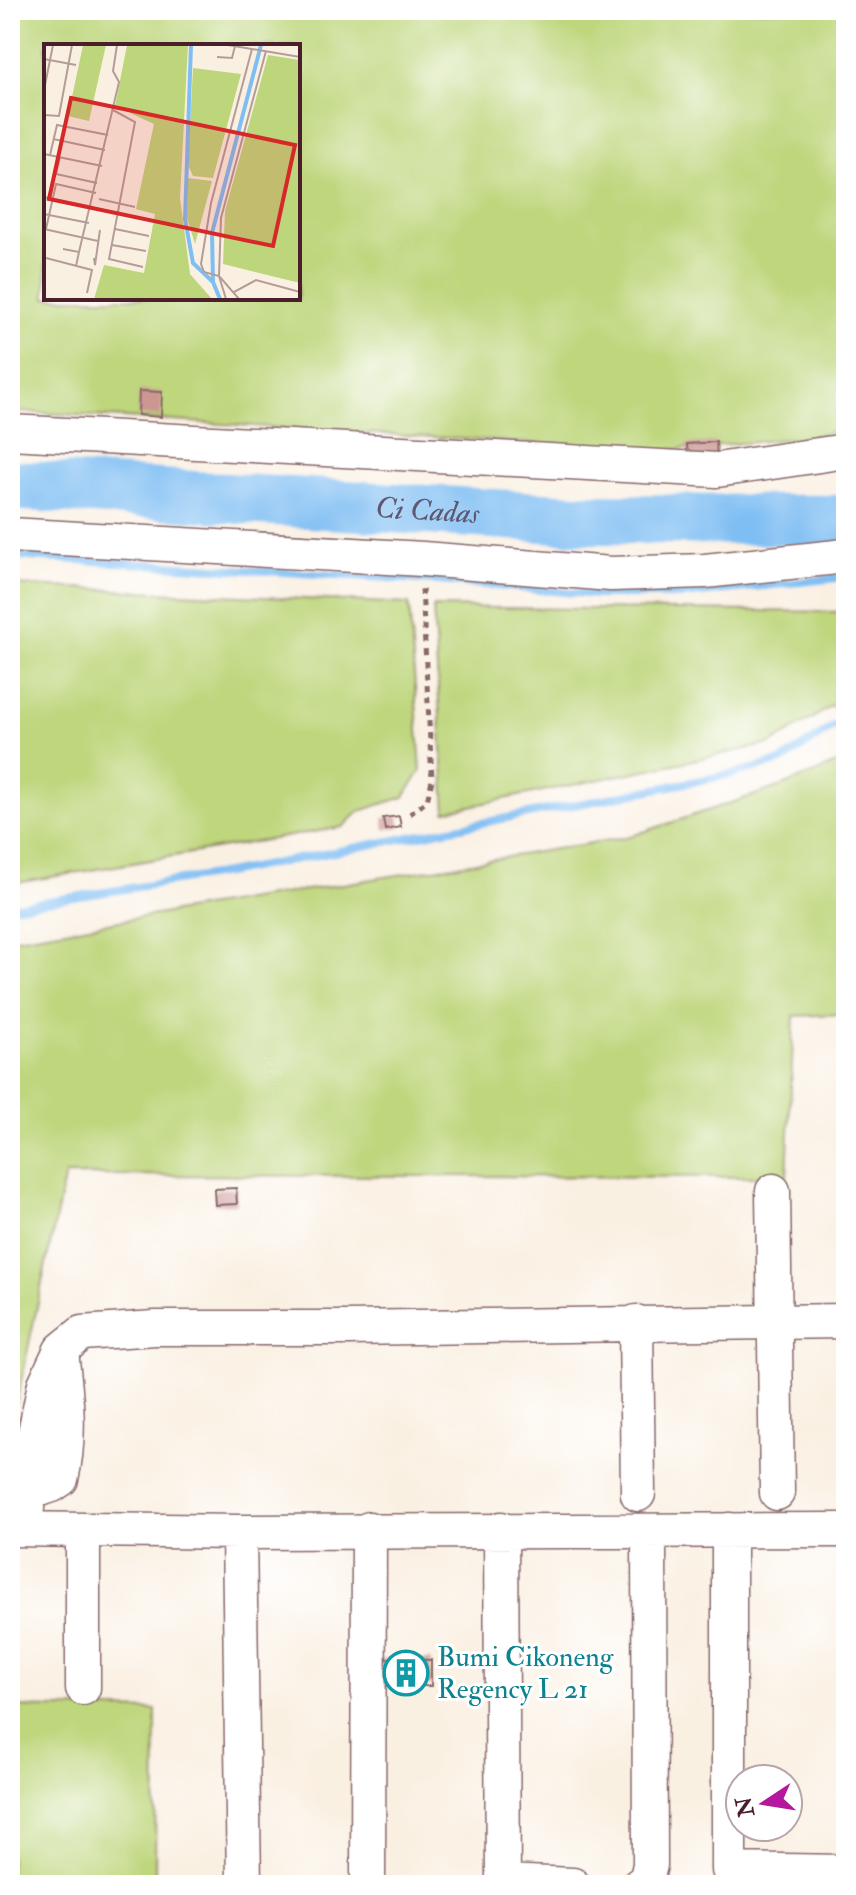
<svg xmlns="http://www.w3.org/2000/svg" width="856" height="1895" viewBox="0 0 856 1895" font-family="'IM FELL Double Pica',serif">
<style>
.green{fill:#bed67b;stroke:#847a53;stroke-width:2;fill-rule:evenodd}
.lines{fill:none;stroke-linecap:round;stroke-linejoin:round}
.stream{stroke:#7fbef3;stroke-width:8}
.river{stroke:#7fbef3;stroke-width:50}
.building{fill:#cc9692}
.minor-casing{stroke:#88686b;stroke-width:37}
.path{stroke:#88686b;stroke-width:5;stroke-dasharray:6 6;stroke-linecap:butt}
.minor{stroke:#fff;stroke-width:34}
.labels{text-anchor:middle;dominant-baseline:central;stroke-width:6;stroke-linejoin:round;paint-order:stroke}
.culture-label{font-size:28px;fill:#0d838f;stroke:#fff;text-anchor:start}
.water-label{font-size:30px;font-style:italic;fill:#5d5771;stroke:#fff}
.inset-river{fill:none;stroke:#7fbef3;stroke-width:4}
.inset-road{fill:none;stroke:#b49c99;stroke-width:2}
.view{fill:#d62828;fill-opacity:0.15;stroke:#d62828;stroke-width:4}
.inset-edge{fill:none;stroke:#4a1f2b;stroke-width:4}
</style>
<rect width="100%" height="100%" fill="#fff"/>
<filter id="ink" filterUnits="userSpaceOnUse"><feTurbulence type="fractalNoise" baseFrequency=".0125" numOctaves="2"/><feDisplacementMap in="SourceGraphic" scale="16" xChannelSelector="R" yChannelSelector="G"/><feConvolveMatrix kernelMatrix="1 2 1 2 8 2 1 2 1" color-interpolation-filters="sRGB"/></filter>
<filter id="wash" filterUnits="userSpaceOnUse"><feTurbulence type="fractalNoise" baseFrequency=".006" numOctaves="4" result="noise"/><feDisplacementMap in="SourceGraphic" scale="32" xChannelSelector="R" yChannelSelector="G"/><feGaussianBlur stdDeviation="1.8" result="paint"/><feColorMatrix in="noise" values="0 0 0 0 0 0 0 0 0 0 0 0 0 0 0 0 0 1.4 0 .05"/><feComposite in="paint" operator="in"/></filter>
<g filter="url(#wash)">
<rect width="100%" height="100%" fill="#faf0e2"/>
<path class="green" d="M 10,10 L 846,10 L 846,429 L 807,437 L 657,451 L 10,411 ZM 46,46 L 298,46 L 298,298 L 46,298 Z
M 10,585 L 409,604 L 421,771 L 404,797 L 360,811 L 343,827 L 10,884 Z
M 433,607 L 846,612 L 846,697 L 771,744 L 446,811 Z
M 846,760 L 846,1014 L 794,1016 L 787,1177 L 65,1175 L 10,1433 L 10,939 L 628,837 L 782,786 Z
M 10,1707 L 156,1710 L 155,1885 L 10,1885 Z"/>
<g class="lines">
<path class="stream" d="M 10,556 L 438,581 L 597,595 L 682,595 L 846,577
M 10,907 L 226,873 L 732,774 L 782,761 L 846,718"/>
<path class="river" id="s1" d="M 10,485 L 575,519 L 846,520"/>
</g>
<g id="blocks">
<path class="building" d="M 139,391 L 162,392 L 161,417 L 138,415 Z
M 716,442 L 717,458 L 688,460 L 687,444 Z
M 399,816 L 401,827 L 385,830 L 383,818 Z
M 236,1188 L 237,1204 L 215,1205 L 214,1189 Z
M 380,1659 L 431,1660 L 431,1686 L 380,1686 Z"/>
</g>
</g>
<g filter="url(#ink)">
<use href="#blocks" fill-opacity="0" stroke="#88686b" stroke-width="2"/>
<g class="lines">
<g class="minor-casing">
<path id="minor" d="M 10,432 L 717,470 L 846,451
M 10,535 L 423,559 L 611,574 L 705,571 L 846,556
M 773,1191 L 777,1493
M 636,1322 L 638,1494
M 28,1493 L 52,1485 L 61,1479 C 71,1437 66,1394 61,1352
M 10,1529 L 239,1532 L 846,1530
M 25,1529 L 33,1443 L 45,1384 L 61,1350 L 82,1333 L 155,1328 L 348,1328 L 846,1321
M 501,1529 L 503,1885
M 83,1530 L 83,1688
M 729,1530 L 729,1870 L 846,1872
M 239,1532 L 244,1885
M 503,1882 L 573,1885
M 368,1885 L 369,1529
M 639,1885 L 646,1881 L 650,1865 L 649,1532"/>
</g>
<path class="path" d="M 410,814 L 427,801 L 432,780 L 422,588"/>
<use href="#minor" class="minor"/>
</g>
</g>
<defs>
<g id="building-ring" transform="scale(2.3)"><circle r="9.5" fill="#fff" stroke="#0f9aa8" stroke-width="1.5"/><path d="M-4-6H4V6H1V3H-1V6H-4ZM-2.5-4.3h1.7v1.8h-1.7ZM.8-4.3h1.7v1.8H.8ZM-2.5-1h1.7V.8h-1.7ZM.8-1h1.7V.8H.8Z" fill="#0f9aa8"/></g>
</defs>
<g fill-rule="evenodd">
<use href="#building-ring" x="406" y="1673"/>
</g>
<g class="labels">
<g class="culture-label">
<text x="437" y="1657">Bumi Cikoneng<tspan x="437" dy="32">Regency L 21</tspan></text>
</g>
<g class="water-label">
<text stroke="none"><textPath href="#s1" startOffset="418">Ci Cadas</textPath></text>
</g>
</g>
<g transform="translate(44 44)">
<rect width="256" height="256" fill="#faf0e2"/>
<path d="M 39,1 L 62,1 L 45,77 L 24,72 ZM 83,1 L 144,1 L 136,154 L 146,230 L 168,255 L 50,255 L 60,221 L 100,229 L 111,170 L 92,165 L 110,80 L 71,62 ZM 224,11 L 256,16 L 256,239 L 179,220 L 181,167 ZM 149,24 L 197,30 L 169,134 L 149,132 L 144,121 ZM 144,134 L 168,137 L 151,200 L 143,174 Z" fill="#bed67b"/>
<path class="inset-river" d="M 147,1 L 141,175 L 149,219 L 169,238M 176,255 L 169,238 L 168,189 L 217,1"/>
<path class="inset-road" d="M 184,1 L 256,13M 173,13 L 188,14 L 191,2M 0,15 L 32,21M 0,46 L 9,1M 69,66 L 91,78 L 65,215 L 99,223M 0,71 L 15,72 L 28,1M 9,95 L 61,106M 0,110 L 58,122M 6,111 L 13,81 L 64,91M 16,113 L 12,130 L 53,139M 0,153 L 49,163M 55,155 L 91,163M 53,165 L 108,176M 0,170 L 45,179M 0,185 L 54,197M 2,185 L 12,140 L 52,149M 71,185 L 105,192M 68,201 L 102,207M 19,205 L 35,208 L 32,222M 35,208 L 75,38 L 69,27 L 73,1M 2,214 L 48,226 L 43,249M 50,214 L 51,221 L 56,186M 190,248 L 212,236 L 256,248M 182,255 L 175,232 L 160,228 L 157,220 L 167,159 L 208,5M 195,255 L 175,232 L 177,174 L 222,7"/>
<path class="view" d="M 27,54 L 251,101 L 229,202 L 5,155 Z"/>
<rect width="256" height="256" class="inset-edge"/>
</g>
<rect width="856" height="1895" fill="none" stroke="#fff" stroke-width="40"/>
<g transform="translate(764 1803) rotate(258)"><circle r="38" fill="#ffffff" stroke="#b7a5aa" stroke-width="2"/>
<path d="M0-6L14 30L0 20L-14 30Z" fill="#b5179e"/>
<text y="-12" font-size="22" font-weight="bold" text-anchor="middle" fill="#4a1f2b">N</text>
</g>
</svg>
